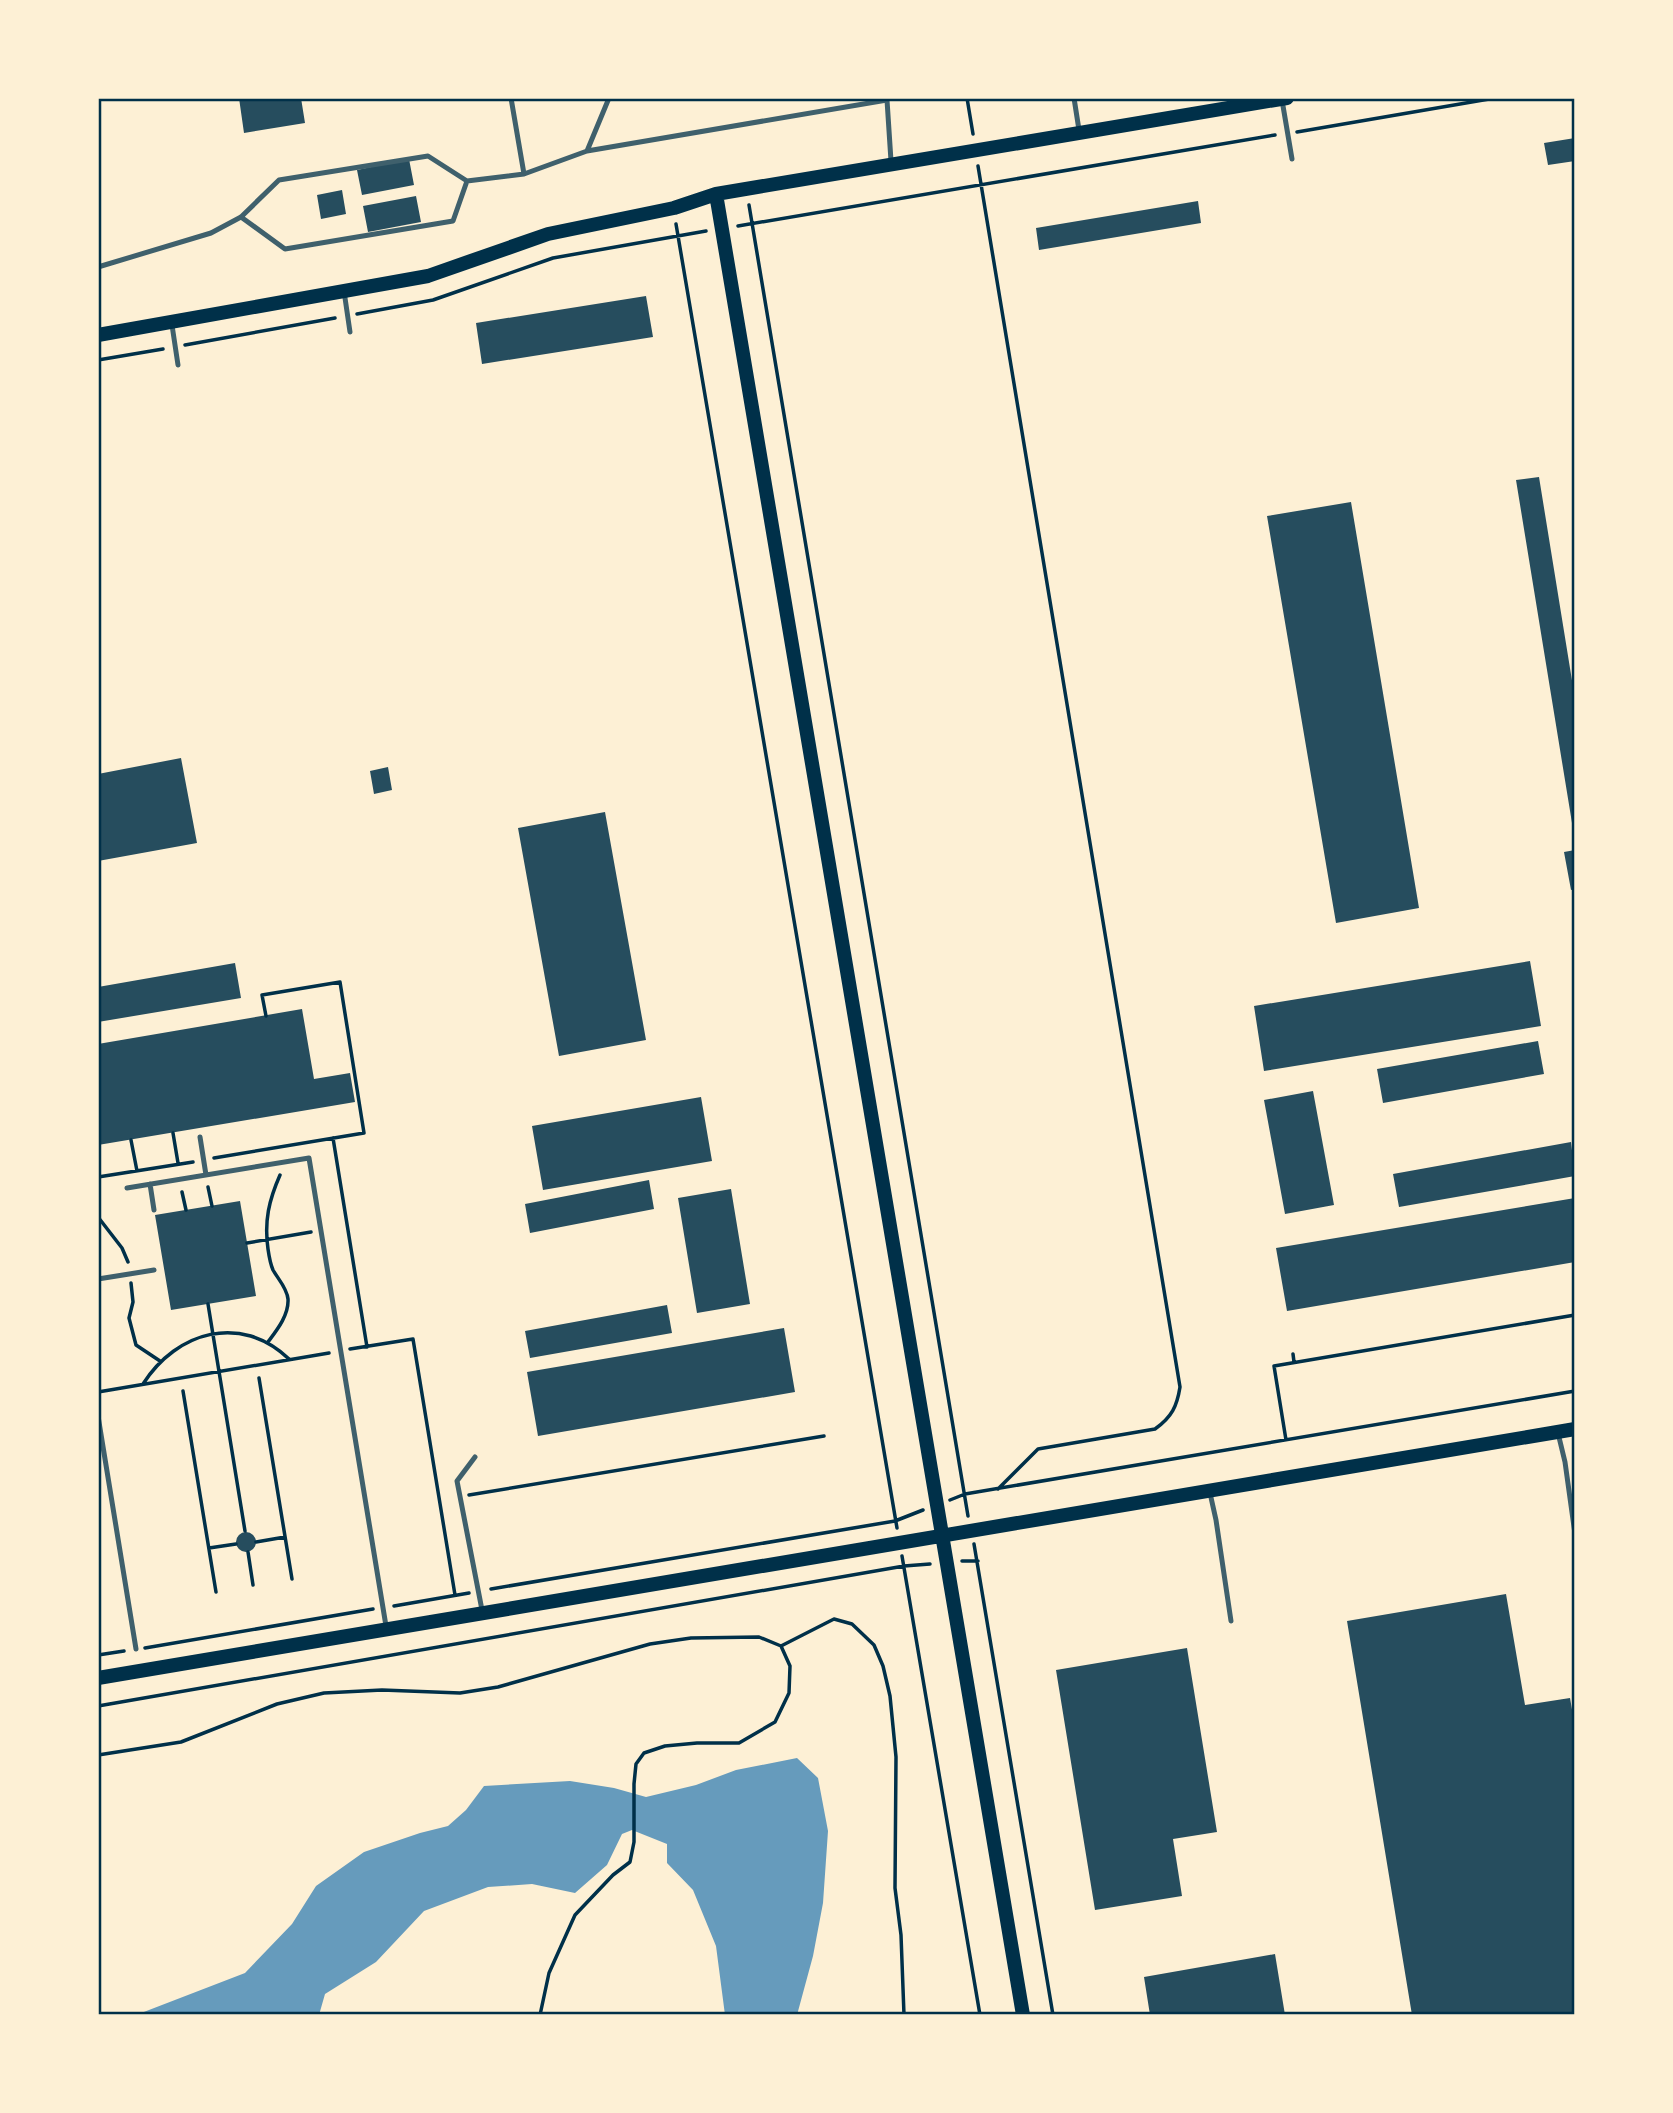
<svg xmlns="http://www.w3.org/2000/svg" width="1673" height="2113" viewBox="0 0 1673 2113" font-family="'Roboto Condensed',sans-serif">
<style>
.water{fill:#669bbc}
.building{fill:#264d5e}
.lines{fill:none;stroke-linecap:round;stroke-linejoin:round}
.path{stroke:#003049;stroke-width:3.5}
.service{stroke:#3f606c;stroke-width:5}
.secondary{stroke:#003049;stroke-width:14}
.neatline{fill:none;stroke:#003049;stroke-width:2.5}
</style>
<rect width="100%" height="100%" fill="#fdf0d5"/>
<path class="water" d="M 797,1758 L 818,1778 L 828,1831 L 823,1903 L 813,1956 L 797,2015 L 725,2015 L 716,1946 L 693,1890 L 667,1863 L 667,1844 L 632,1830 L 622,1834 L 607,1865 L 575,1893 L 532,1884 L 488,1887 L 424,1911 L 376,1962 L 325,1994 L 319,2015 L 136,2015 L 245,1973 L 292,1924 L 316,1886 L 364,1852 L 420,1833 L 448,1826 L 466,1810 L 484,1786 L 570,1781 L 614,1788 L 646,1797 L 696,1785 L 736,1770 Z"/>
<path class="building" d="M 239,98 L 301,98 L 305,123 L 244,133 Z
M 1575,138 L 1575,161 L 1548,165 L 1544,143 Z
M 409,159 L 414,185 L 362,195 L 357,170 Z
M 342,190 L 346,214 L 321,219 L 317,195 Z
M 416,196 L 421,222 L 368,232 L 363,206 Z
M 1198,201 L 1201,223 L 1039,250 L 1036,228 Z
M 646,296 L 653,337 L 482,364 L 476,323 Z
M 1539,477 L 1575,699 L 1575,822 L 1572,823 L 1516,480 Z
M 1351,502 L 1419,908 L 1336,923 L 1267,516 Z
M 181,758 L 197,843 L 98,861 L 98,774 Z
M 388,767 L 392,790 L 374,794 L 370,771 Z
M 605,812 L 646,1040 L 559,1056 L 518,828 Z
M 1575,850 L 1575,889 L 1571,890 L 1564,852 Z
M 1530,961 L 1541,1026 L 1264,1071 L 1254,1006 Z
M 235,963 L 241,998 L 98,1022 L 98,987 Z
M 302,1009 L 314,1079 L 350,1073 L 355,1102 L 98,1145 L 98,1044 Z
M 1538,1041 L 1544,1074 L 1383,1103 L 1377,1069 Z
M 1313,1091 L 1334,1205 L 1285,1214 L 1264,1100 Z
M 701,1097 L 712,1161 L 543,1190 L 532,1126 Z
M 1571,1142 L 1575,1176 L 1399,1207 L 1393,1174 Z
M 649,1180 L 654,1209 L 530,1233 L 525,1204 Z
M 731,1189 L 750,1304 L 697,1313 L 678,1198 Z
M 1575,1198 L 1575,1262 L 1287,1311 L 1276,1248 Z
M 240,1201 L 256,1296 L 171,1310 L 155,1215 Z
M 667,1305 L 672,1333 L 530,1358 L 525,1331 Z
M 784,1328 L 795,1392 L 538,1436 L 527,1372 Z
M236 1542a10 10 0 1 1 20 0a10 10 0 1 1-20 0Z
M 1506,1594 L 1525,1705 L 1570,1698 L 1575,1727 L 1575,2015 L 1412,2015 L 1347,1621 Z
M 1187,1648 L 1217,1832 L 1173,1839 L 1182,1896 L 1095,1910 L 1056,1670 Z
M 1275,1954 L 1285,2015 L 1150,2015 L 1144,1977 Z"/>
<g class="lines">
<path class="path" d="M 967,98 L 973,134
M 898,99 L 938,98
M 1297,132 L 1495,98
M 978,166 L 1180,1387 C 1177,1406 1172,1417 1155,1429 L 1038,1449 L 998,1489
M 749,205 L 968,1516
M 676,224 L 897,1528
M 738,226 L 1275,135
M 357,314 L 433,300 L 553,258 L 706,231
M 185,345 L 335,318
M 98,360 L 163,349
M 173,1133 L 178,1163
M 333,1138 L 367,1347
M 131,1140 L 137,1171
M 214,1158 L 364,1133 L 340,982 L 262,995 L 266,1016
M 98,1177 L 193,1162
M 208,1187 L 212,1206
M 182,1192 L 186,1210
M 98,1217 L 122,1248 L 128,1262
M 247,1243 L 311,1232
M 131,1283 L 133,1302 L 129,1318 L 136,1345 L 160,1361
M 208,1304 L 245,1531
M 268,1342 C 277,1330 289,1315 288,1299 C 287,1288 278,1279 273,1270 C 270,1263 269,1256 268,1249 C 264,1221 269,1200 280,1175
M 350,1349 L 413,1339 L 455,1595
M 1293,1354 L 1294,1362
M 259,1378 L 292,1579
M 143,1384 C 177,1331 241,1313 289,1359
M 183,1391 L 216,1592
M 98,1392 L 329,1353
M 1286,1440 L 1274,1366 L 1575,1315
M 469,1495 L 824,1436
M 950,1500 L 965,1494 L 1575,1391
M 256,1542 L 285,1537
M 974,1544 L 1053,2015
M 209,1548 L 236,1544
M 248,1552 L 253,1585
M 902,1556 L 980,2015
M 962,1561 L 978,1561
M 491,1589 L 895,1521 L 923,1510
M 394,1606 L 469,1593
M 781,1646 L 834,1619 L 852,1624 L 874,1645 L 883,1666 L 890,1696 L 896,1757 L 895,1888 L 901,1935 L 904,2015
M 145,1648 L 373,1609
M 98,1655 L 124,1651
M 98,1706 L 904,1566 L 930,1564
M 98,1755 L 181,1742 L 277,1704 L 324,1693 L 382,1690 L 460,1693 L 498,1687 L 650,1644 L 691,1638 L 759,1637 L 781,1646 L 790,1666 L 789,1693 L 775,1722 L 739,1743 L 697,1743 L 665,1746 L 644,1753 L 636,1764 L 634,1784 L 634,1842 L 630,1862 L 613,1875 L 575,1915 L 549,1973 L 540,2015"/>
<path class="service" d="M 511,98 L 524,174
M 1074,98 L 1079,130
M 1282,100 L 1292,159
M 587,151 L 609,98
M 241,217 L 285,249 L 453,221 L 467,181
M 98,267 L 211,233 L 241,217 L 279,180 L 428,156 L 467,181 L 524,174 L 587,151 L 887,100 L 891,161
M 344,291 L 350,332
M 172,325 L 178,365
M 200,1137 L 206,1175
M 150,1184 L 154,1210
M 127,1188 L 309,1158 L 386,1626
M 98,1279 L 154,1270
M 98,1416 L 136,1649
M 1558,1433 L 1565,1462 L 1575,1534
M 475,1457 L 457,1481 L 482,1610
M 1210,1493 L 1216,1520 L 1231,1621"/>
<path class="secondary" d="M 716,194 L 1023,2015
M 98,335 L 428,276 L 548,234 L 674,208 L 716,194 L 1287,98
M 98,1678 L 1575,1429"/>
</g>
<rect width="1673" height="2113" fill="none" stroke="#fdf0d5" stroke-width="200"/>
<rect x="100" y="100" width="1473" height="1913" class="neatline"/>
</svg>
